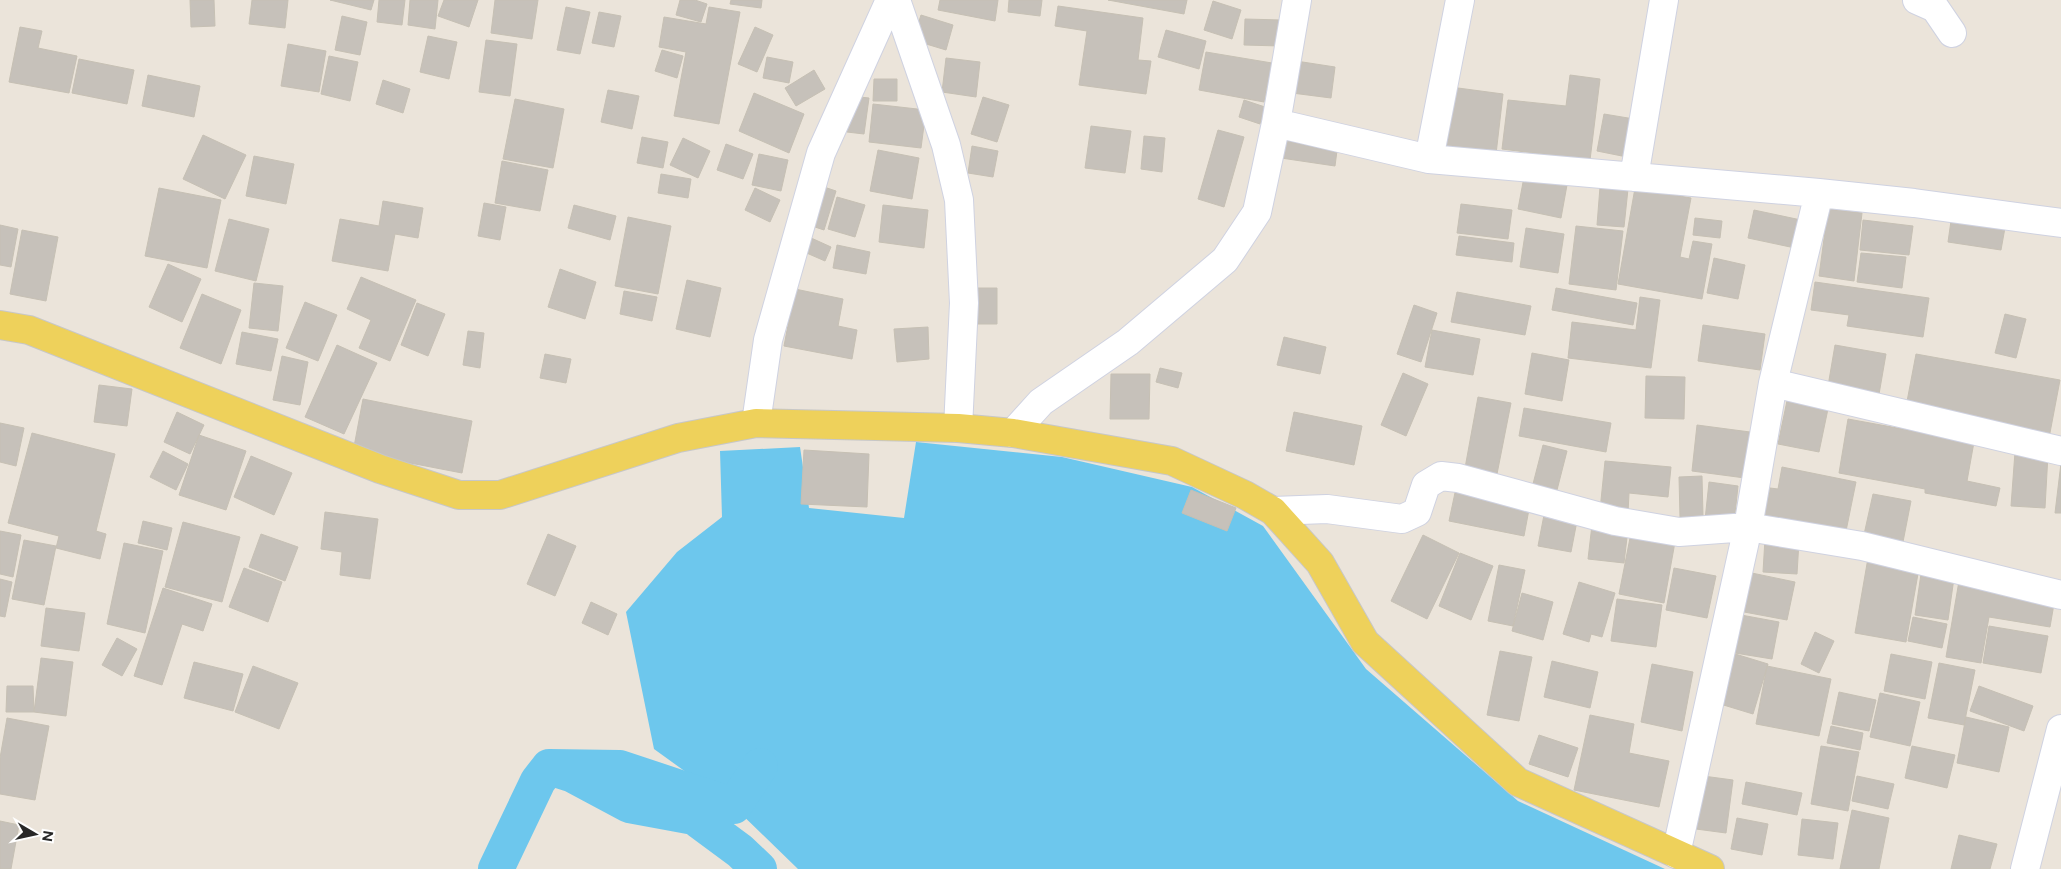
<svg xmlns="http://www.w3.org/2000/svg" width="2061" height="869" font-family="Figtree,sans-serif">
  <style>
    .water { fill: #6dc7ed }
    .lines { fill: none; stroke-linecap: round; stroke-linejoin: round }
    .canal { stroke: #6dc7ed; stroke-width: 36 }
    .building { fill: #c6c1ba; stroke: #c6c0b4 }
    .minor-casing { stroke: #cfd2e1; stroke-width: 30 }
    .major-casing { stroke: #c7c7c7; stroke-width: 30 }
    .minor { stroke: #fff; stroke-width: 28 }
    .major { stroke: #eed15b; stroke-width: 28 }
  </style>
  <rect width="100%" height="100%" fill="#ebe4da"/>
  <!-- water -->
  <path class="water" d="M916,442L1062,457L1192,487L1263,526L1366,669L1518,801L1665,869H798L733,806L654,749L626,612L677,552L722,517L720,451L800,447L809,508L904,518Z"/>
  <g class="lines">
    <!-- canal -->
    <path class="canal" d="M549,767L620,768L734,806L760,766
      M496,869L538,781L549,767L571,774L629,805L694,817L740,851L759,869"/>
  </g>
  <!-- building -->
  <path class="building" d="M190,0H214L215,26L191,27Z
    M252,0H288L285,28L249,24Z
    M330,0H374L371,10Z
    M379,0H405L402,25L377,22Z
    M410,0H438L435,29L408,25Z
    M444,0H478L469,27L438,16Z
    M495,0H538L532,39L491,33Z
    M680,0H695L707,4L701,22L676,15Z
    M731,0H762L761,8L730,4Z
    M940,0H998L995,21L938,10Z
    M1009,0H1042L1040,16L1008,12Z
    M1108,0H1187L1184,14Z
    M1213,1L1241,10L1232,39L1204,30Z
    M1058,6L1143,18L1138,60L1151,61L1146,94L1079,85L1087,31L1055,26Z
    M566,7L590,12L580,54L557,50Z
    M709,7L740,12L719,124L674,116L686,52L659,47L664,17L706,24Z
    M599,12L621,16L614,47L592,43Z
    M921,15L953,25L946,50L913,40Z
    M342,16L367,22L360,55L335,50Z
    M1245,19L1281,20L1280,46L1244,45Z
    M20,27L42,31L38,48L77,56L69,93L9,82Z
    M755,27L773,35L757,72L738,64Z
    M1166,30L1206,41L1199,69L1158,57Z
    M428,36L457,42L449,79L420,72Z
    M486,40L517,44L510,96L479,92Z
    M288,44L326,51L319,92L281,86Z
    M662,50L683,56L677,78L655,71Z
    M1206,52L1272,63L1264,102L1199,90Z
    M329,56L358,62L350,101L321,94Z
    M767,57L793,62L789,83L763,78Z
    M946,58L980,62L976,97L942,92Z
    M79,59L134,70L127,104L72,93Z
    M1296,61L1335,67L1331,98L1292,93Z
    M814,70L825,89L796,106L785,88Z
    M148,75L200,86L194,117L142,106Z
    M1570,75L1600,79L1590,160L1502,149L1508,100L1566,106Z
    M874,79H897V101H873Z
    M383,80L410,89L403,113L376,104Z
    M1443,86L1503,94L1496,154L1436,147Z
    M608,90L639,96L632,129L601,122Z
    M754,93L804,114L789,153L739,131Z
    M851,96L869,98L864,134L847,132Z
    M983,97L1009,105L997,142L971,134Z
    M515,99L564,109L553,168L503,159Z
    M1244,100L1265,107L1260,124L1239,117Z
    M873,104L926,110L921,148L869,142Z
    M1604,114L1634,119L1627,157L1597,151Z
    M1091,126L1131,131L1125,173L1085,168Z
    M1218,130L1244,137L1224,207L1198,199Z
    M203,135L246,155L225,199L183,179Z
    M1144,136L1165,138L1162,172L1141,169Z
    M1284,136L1338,143L1335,166L1281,158Z
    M642,137L668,142L663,168L637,163Z
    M683,138L710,151L698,178L670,165Z
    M726,144L753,154L743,179L717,170Z
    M972,146L998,151L993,177L968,173Z
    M878,150L919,158L912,199L870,191Z
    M759,154L788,160L781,191L752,185Z
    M254,156L294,164L286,204L246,196Z
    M502,161L548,170L540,211L495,203Z
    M661,174L691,179L688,198L658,193Z
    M1524,177L1567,185L1561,218L1518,209Z
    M818,185L836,191L824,230L806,224Z
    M1600,187L1628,189L1624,227L1597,225Z
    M159,188L221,200L207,268L145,256Z
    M755,188L780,200L770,222L745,210Z
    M1635,188L1691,198L1680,257L1689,259L1693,241L1712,244L1702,299L1618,284Z
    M837,197L865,205L855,237L828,229Z
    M383,201L423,208L418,238L395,234L388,271L332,261L340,219L379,226Z
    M484,203L506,207L500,240L478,236Z
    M1461,204L1512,210L1508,239L1457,233Z
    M574,205L616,216L610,240L568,228Z
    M883,205L928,210L924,248L879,242Z
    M1828,209L1862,213L1854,281L1819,276Z
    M1754,210L1801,220L1795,248L1748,238Z
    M1952,214L2006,222L2001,250L1948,242Z
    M628,217L671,226L658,294L615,286Z
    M1695,218L1722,221L1720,238L1693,235Z
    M229,219L269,229L256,281L215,271Z
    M1863,220L1913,226L1909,255L1860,250Z
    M0,225L18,229L11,267L0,265Z
    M1576,226L1623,231L1616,290L1569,284Z
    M1526,228L1564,234L1558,273L1520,267Z
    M22,230L58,237L46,301L10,294Z
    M1459,236L1514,243L1512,262L1456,255Z
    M809,237L831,247L825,261L802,251Z
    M837,245L870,252L866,274L833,268Z
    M1861,253L1906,257L1902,288L1857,282Z
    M1714,258L1745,265L1738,299L1707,293Z
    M168,264L201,279L182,322L149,307Z
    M560,269L596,282L585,319L548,307Z
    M361,277L416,300L390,361L359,348L371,320L347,309Z
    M687,280L721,288L710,337L676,329Z
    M1815,282L1929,298L1923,337L1847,326L1849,315L1811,310Z
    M254,283L283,286L278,331L249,328Z
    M975,288H997V324H975Z
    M1556,288L1637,303L1633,325L1552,310Z
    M795,289L843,299L838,326L857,330L852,359L784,346Z
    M624,291L657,297L652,321L620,314Z
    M1457,292L1531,306L1525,335L1451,322Z
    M202,294L241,310L221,364L180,348Z
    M1640,297L1660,300L1651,368L1568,358L1572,322L1636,330Z
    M305,302L337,315L318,361L286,348Z
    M417,303L445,314L428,356L401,345Z
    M1414,305L1437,313L1421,362L1397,354Z
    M2005,314L2026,319L2016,358L1995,353Z
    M1703,325L1765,334L1760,370L1698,361Z
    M928,327L929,359L897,362L894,329Z
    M1432,330L1480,339L1473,375L1425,367Z
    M468,331L484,333L480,368L463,365Z
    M242,332L278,339L271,371L236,364Z
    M1284,337L1326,347L1320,374L1277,365Z
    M337,345L377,363L344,434L305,417Z
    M1835,345L1886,354L1878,400L1827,392Z
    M1532,353L1569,360L1562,401L1525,394Z
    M545,354L571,359L566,383L540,378Z
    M1916,354L2060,380L2049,438L1905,412Z
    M282,356L308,362L300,405L273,400Z
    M1160,368L1182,373L1178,388L1156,382Z
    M1403,373L1428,384L1406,436L1381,425Z
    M1111,374H1150L1149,419H1110Z
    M1646,376L1685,377L1684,419L1645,418Z
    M99,385L132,389L127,426L94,422Z
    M1788,396L1829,404L1819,452L1778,444Z
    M1478,397L1511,403L1497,474L1465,468Z
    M363,399L472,421L462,473L353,452Z
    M1524,408L1611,423L1606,452L1519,436Z
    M177,412L204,425L190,454L164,442Z
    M1294,412L1362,426L1354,465L1286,451Z
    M1848,419L1974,442L1967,481L2000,488L1996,506L1925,493V489L1839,473Z
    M0,423L24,428L16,466L0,462Z
    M1697,425L1750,432L1745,478L1692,471Z
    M32,433L115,454L96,531L106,534L100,559L56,548L59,536L8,523Z
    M199,435L246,451L226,510L179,495Z
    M1543,445L1567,451L1557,490L1533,484Z
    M804,450L869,454L867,507L801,504Z
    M163,451L188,464L176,490L150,477Z
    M2015,452L2048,454L2045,508L2011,506Z
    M251,456L292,473L274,515L234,497Z
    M1605,461L1671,467L1668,497L1629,493L1628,513L1600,510Z
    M2061,463V513H2055Z
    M1782,467L1856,482L1845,536L1763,521L1770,488L1778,489Z
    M1702,476L1703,516L1680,517L1679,477Z
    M1709,482L1738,486L1734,523L1705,520Z
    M1456,488L1530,504L1524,536L1449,521Z
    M1191,490L1236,508L1227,531L1182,513Z
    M1873,494L1911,501L1902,547L1863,539Z
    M325,512L378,519L370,579L340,575L342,552L321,549Z
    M1544,515L1577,521L1571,552L1538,546Z
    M143,521L172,528L167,550L138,543Z
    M183,522L240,537L222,602L165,587Z
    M1592,525L1628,529L1624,563L1588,559Z
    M0,531L21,535L13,577L0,574Z
    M1631,533L1675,542L1664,603L1619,594Z
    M261,534L298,547L285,581L249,567Z
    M548,534L576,546L555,596L527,584Z
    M1423,535L1459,553L1427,619L1391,601Z
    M1765,539L1799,541L1797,574L1763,572Z
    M24,540L56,546L44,605L12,599Z
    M124,543L163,551L145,633L107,624Z
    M1460,553L1493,566L1471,620L1439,606Z
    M1868,558L1919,568L1906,642L1855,633Z
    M1499,565L1525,570L1513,626L1488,621Z
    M244,568L282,582L268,622L229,607Z
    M1674,568L1716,576L1707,618L1666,610Z
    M1747,572L1795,582L1787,620L1739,611Z
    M1921,574L1954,578L1948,620L1915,615Z
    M0,579L12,582L5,617L0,616Z
    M1959,581L2055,598L2050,627L1989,617L1981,663L1946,657Z
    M1579,582L1615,593L1602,637L1591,634L1589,642L1563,634Z
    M163,588L212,604L203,631L182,624L162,685L134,676Z
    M1522,593L1553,602L1543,640L1512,631Z
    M1617,599L1662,605L1656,647L1611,641Z
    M591,602L617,614L608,635L582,623Z
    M46,608L85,613L79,651L41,646Z
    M1741,615L1779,622L1772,659L1735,653Z
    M1913,617L1947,624L1942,648L1908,641Z
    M1989,626L2048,636L2041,673L1983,663Z
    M1815,632L1834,641L1819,673L1801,664Z
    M117,638L137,649L122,676L102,665Z
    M1500,651L1532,657L1519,721L1487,715Z
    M1732,653L1768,664L1753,714L1717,703Z
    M1891,654L1932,662L1925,699L1884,691Z
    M41,658L73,662L66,716L34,712Z
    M1552,661L1598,672L1590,708L1544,697Z
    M194,662L243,674L233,711L184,698Z
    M1939,663L1975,670L1964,725L1928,718Z
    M1652,664L1693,672L1682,731L1641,722Z
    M253,666L298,683L279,729L235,712Z
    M1767,666L1831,679L1819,736L1756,724Z
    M7,686H33L34,712H6Z
    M1979,686L2033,706L2024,731L1970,711Z
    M1839,692L1876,700L1869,731L1832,724Z
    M1880,693L1920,702L1910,746L1870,737Z
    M1590,715L1634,724L1629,753L1669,761L1659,807L1574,790Z
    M1966,717L2009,727L1999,772L1957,763Z
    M7,718L49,726L35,800L0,794V758Z
    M1831,726L1863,733L1860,750L1827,743Z
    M1539,735L1578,748L1568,777L1529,764Z
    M1821,746L1859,752L1848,811L1811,804Z
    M1912,746L1955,755L1947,788L1905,778Z
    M1703,776L1733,780L1726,833L1696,829Z
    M1857,776L1894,784L1888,809L1852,801Z
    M1746,782L1802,793L1797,815L1742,804Z
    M1852,810L1889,818L1879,869H1840Z
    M1737,818L1768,824L1762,855L1731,849Z
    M1802,819L1838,823L1833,859L1798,855Z
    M0,821L19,825L11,869H0Z
    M1959,835L1997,844L1990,869H1951Z"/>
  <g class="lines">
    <!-- minor casing -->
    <g class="minor-casing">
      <path id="minor" d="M896,0L946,145L959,200L964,303L958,428
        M1917,0L1935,8L1952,33
        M1276,123L1297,0
        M1429,159L1819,193L1914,203L2061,223
        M1634,177L1664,0
        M1773,383L2061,451
        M756,423L768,340L821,153L890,0
        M1013,433L1041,402L1128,342L1225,260L1257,212L1276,123L1429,159L1460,0
        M1273,511L1327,509L1402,519L1417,512L1426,485L1441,476L1458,478L1615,521L1679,532L1748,527L1862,546L2061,595
        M1676,854L1748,527L1773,383L1819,193
        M2025,869L2061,729"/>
    </g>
    <!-- major casing -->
    <g class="major-casing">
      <path id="major" d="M0,325L29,330L380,469L459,495H500L678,438L756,423L958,428L1013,433L1172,461L1245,495L1273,511L1320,563L1365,642L1518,782L1710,869"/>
    </g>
    <!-- minor -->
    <use href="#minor" class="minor"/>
    <!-- major -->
    <use href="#major" class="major"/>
  </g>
  <!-- north arrow -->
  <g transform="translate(35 834) rotate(99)" stroke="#ffffff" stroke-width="4" paint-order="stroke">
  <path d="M0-4L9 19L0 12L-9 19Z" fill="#282828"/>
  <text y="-8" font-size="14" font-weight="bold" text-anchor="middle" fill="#282828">N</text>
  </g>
</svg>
